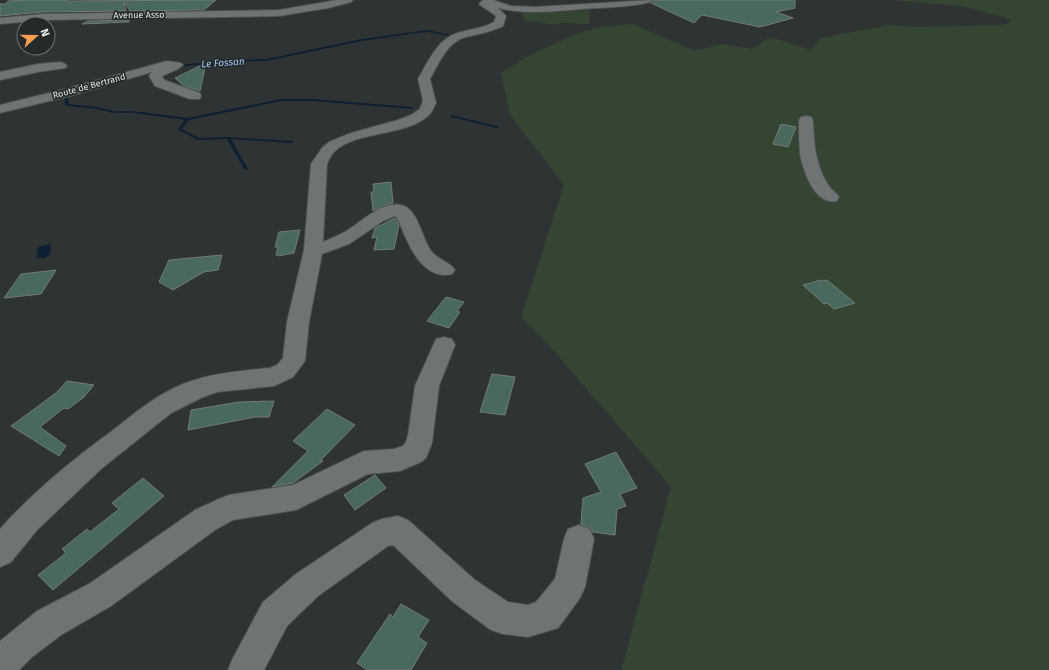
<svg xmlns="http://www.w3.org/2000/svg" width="1049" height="670" font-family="'Fira Sans',sans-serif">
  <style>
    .green { fill: #344531 }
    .water { fill: #0e2033 }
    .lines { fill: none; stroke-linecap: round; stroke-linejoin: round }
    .stream { fill: #0e2033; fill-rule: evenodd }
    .building { fill: #48695c; stroke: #747a77 }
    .minor-casing { stroke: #4c5050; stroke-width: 2 }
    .minor { fill: #6e7474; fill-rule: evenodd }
    .labels { text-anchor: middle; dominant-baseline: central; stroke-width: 3.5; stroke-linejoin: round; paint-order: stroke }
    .far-street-label { font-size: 9px; fill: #e4e8e7; stroke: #242a2a }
    .far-water-label { font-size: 10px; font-style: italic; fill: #a0c7f2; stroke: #242a2a }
  </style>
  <rect width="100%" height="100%" fill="#2e3433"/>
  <!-- green -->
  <path class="green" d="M889,0H1049V670H621L671,487L546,342L521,317L564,185L510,115L501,73L530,55L578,33L602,27L633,24L695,51L721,44L751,49L770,37L810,50L821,38L889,25L917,27L1003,25L1013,20L962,6Z
    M569,9L589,11V24L561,23L555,25L534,21L526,22L522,15L523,12Z"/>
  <!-- water -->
  <path class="water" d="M49,244L51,245L50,254L45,258H36L38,247Z"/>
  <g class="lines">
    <!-- stream -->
    <path class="stream" d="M428,30L450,35L449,36L428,32L418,33L362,41L266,61L233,62L214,65H193L174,68L172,67L193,63H214L233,60L266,59L362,39Z
      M66,95L68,96L69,104L97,107L114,111H134L188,118L281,99H313L412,107L414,108L412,109L313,101H281L189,120L182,129L199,138L228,137L292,141L294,142L292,143L231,139L248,169L246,170L244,169L227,139L198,140L179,130L178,129L185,120L134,113H114L97,109L67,106L65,105L64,96Z
      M451,115L497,126L499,127L497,128L451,117Z"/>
  </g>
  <!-- building -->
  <path class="building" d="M27,0H67L66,1L216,0L204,10L130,11L124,2L126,11L42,12L0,16V4H6L8,1Z
    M653,0H795V8L776,12L793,18L760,27L702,15L694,23L651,3Z
    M129,20V22L82,24L88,21Z
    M206,63L200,91L184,86L175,78Z
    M781,124L796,127L788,147L773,144Z
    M391,182L393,203L386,205L373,211L371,192H374L373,184Z
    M395,218L399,225L394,249L374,250L377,237L372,238L375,228Z
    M300,230L294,253L278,256V255H276L278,247H275L279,232Z
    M222,255L218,270L204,272L173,290L159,282L169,260Z
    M56,270L41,294L4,298L21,274Z
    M821,280L822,281L827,280L855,303L834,309L827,303L824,304L803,285Z
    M446,297L464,302L457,311L460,312L449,328L427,321Z
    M492,374L515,377L505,415L480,412Z
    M67,381L94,385L84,397L68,409L64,408L40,427L66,446L59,456L11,426L56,393Z
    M274,401L269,417H255L188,430L191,410L239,402Z
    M327,409L355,425L321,460L323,461L293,483L272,487L308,451L293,441Z
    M616,452L637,488L620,494L626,506L617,509L615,535L593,532L591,528L581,524L583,498L601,492L585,464Z
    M375,475L386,488L355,510L344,495Z
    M143,478L164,496L53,590L38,575L66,553L62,549L87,529L90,532L119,509L112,503Z
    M401,604L429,620L418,637L427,643L411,670H367L357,663L390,614L393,617Z"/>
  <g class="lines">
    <!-- minor casing -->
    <g class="minor-casing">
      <path id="minor" d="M337,0H353L351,2L328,8L279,16L42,20L0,24V18L42,14L279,10Z
        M483,0H493L511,6L535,7L652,0L650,2C628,8 605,7 582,9C554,11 527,15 498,8L506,16L503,26C491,32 479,34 466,37C447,42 439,63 430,79L436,103C434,107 432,111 430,114C407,137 358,130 335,151C331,155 329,159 327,164L323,242C331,238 340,235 348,230C363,220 392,193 410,210C420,220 423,240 431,251C438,260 450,262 455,270L452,274C429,280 414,257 406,238C402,231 400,221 395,216L383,221L349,244L322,254L309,322L305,361L293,377L274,386L217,392L201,398L171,413L101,469L37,530L11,562L0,567V529C33,492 72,460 112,431C135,413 156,395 183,384C211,373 240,371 270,368L277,365L283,358L287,322L304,250L311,164L322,148L329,142L351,133L398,120L411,115L420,109L423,100L418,79C427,64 437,40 455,34C468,29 482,29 494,22L496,16L479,4Z
        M167,61L181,63L183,65L178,69L162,76L164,80L200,93L201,96L200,99H190L155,86L149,76L152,72L70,96L0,113V105L61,90Z
        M61,62L65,64L67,66L65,68L38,72L0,80V72L38,64Z
        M806,116L811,117L813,120C814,143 815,163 827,183C830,189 836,192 839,197L837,201C815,206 803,171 800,154C799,143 799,131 799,120L801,117Z
        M444,337L452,339L455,345L439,386L432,443L426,458L421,462L400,471L368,474L296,510L233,520L215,530L111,606L61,635L32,657L19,670H0V641L37,611L89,584L195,510L219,499L229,495L293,485L364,451L394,449L403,446L406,442L408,435L415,386L436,339Z
        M398,516L408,520L475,580L508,602L528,605L536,602L555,579L564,539L568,529L579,525L590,529L594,539L585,587L580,598L558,628L528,637L503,634L491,630L453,602L393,545L388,546L318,596L287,626L264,670H228L233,658L263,602L296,574L372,523L382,519Z"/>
    </g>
    <!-- minor -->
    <use href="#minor" class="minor"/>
  </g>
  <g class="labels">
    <!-- far-street labels -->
    <g class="far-street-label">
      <text transform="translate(139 15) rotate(-1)">Avenue Asso</text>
      <text transform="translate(89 86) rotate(-15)">Route de Bertrand</text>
    </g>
    <!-- far-water labels -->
    <g class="far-water-label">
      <text transform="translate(223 63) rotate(-4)">Le Fossan</text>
    </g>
  </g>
  <!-- north arrow -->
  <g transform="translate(36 36) rotate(69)"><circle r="19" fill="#242a2a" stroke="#717676"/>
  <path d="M0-3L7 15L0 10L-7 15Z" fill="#fb9e50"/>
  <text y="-6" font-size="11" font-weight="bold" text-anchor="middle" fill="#e4e8e7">N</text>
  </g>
</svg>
